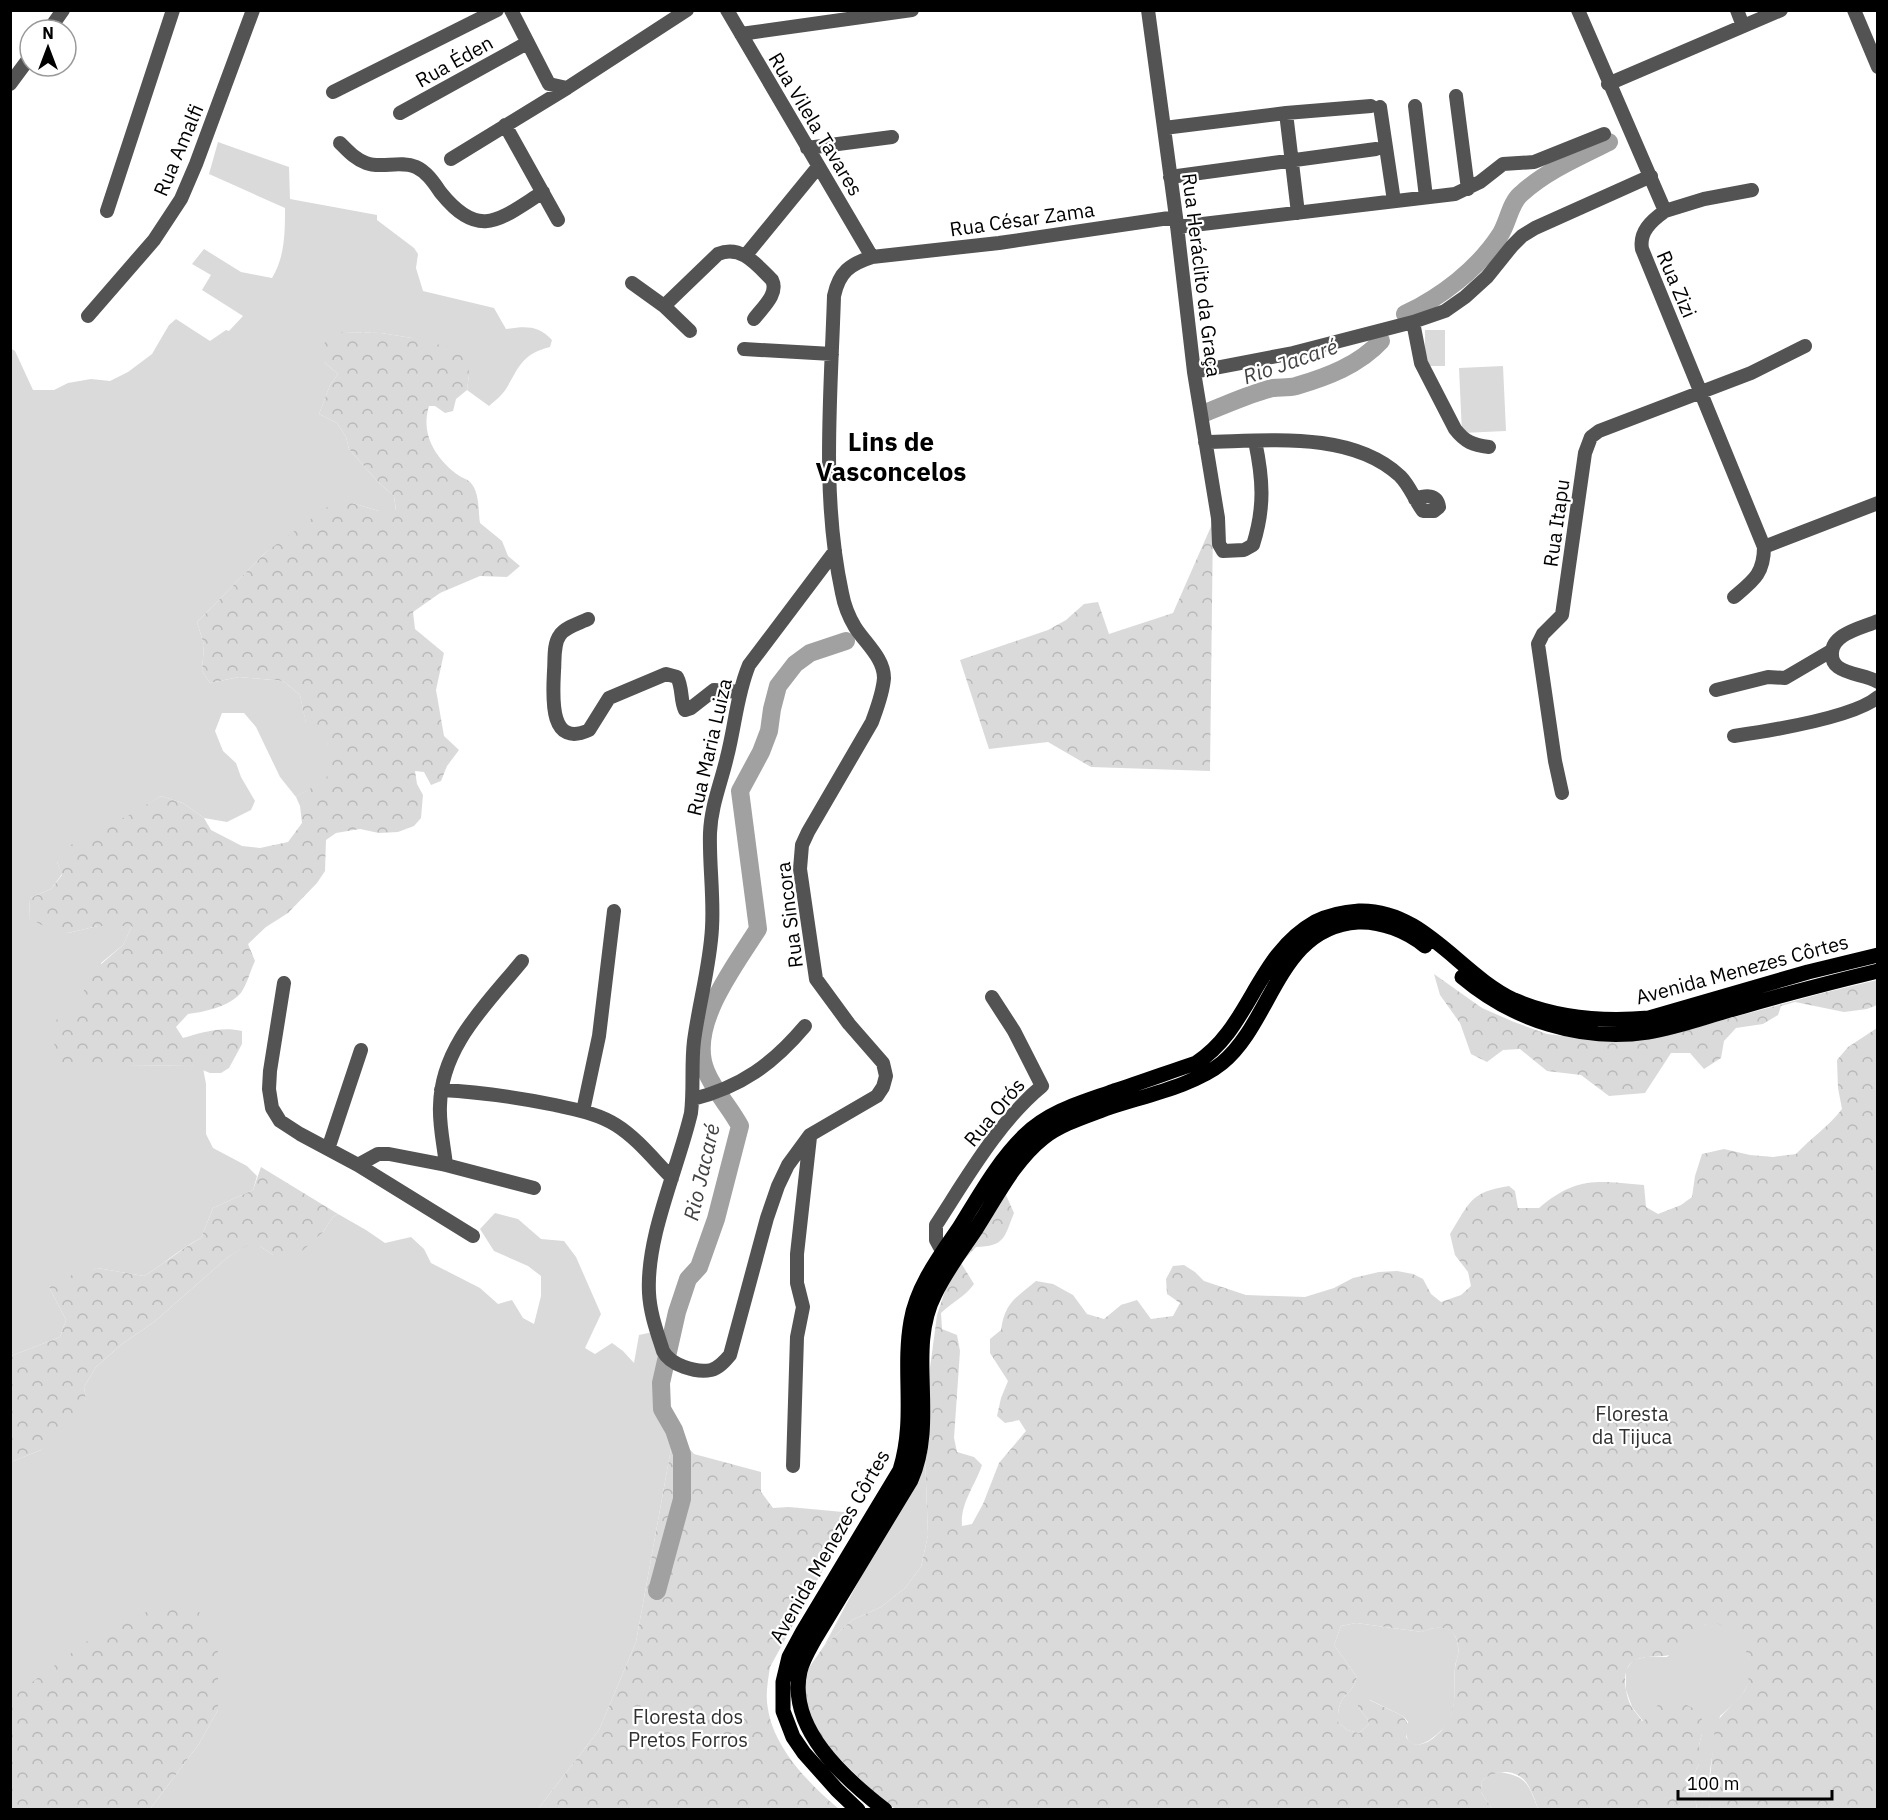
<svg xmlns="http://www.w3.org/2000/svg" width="1888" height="1820" font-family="'IBM Plex Sans',sans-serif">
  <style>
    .green { fill: #dadada }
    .forest { fill: url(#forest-crowns); fill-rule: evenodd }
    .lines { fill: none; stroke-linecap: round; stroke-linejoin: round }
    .river { stroke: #a1a1a1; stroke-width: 18 }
    .minor { stroke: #535353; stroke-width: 14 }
    .major { stroke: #000; stroke-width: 15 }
    .labels { text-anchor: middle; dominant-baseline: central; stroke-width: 4.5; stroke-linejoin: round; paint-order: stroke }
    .street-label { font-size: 20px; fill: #000; stroke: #fff }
    .park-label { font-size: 20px; fill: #313131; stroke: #fff }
    .water-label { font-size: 21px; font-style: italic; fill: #424242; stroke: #fff }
    .district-label { font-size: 26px; font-weight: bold; fill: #000; stroke: #fff }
  </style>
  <defs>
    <pattern id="forest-crowns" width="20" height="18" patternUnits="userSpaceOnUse" patternTransform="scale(1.5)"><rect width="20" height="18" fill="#dadada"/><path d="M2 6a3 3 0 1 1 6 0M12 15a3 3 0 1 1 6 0" fill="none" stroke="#b9b9b9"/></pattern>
  </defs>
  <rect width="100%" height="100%" fill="#fff"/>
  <!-- green -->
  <path class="green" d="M218,142L289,167L290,199L377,215V220L414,248L418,254L416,268L423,291L494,308L506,329C525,326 539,325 552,340L550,347C522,354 519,367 506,389C502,395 495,401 489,406L467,390L469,375L412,338L381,333L343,332L324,362L338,374L330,385L319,414L337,423L346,437L349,449L378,482L394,496L396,511H379L352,503L266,552L197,622L204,645L202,671L210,683L239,677L283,681L300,695L306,723L326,740L332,761L326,780L296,797L280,777L256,727L244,713H222L215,731L223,751L236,763L241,777L255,801L251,810L227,822L204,818L183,803L161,796L57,862L62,874L51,889L30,898L29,918L68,933L98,926H132L123,945L101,963L109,1066L191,1065L203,1068L206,1084V1134L213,1148L247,1166L257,1176L253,1190L213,1208L201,1238C181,1248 164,1264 144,1276L97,1268L49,1287L66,1320L60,1337L11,1356L10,348L15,351L33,390H54L68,383L91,379L110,381L128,372L152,354L169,325L176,319L210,341L226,330L229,331L243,316L202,290L211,275L192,264L204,249L241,272L272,278C285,257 285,232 285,208L209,174Z
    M1425,330H1445V366H1425Z
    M1503,366L1506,431L1462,433L1459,368Z
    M495,1213L518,1219L541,1239L564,1241L576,1257L601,1314L585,1348L595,1354L612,1343L623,1351L634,1363L639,1335L653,1332L669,1371L660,1408L674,1432L636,1642L599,1730L538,1809H150L199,1744L218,1710L15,1696L11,1698V1462L41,1450L86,1399L84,1387L96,1367L122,1344L154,1322L228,1257L245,1246H260L273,1255L323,1232L333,1217L338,1214L366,1230L385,1243L411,1237L424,1249L431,1263L480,1288L498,1304L512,1300L523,1318L534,1324L541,1296V1276L528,1266L494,1251L480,1229Z
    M925,1457L928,1535L921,1567L905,1588L881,1607L852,1620L824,1646Z
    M1356,1623L1422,1632C1443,1622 1460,1628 1458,1654C1458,1658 1455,1663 1455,1667C1453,1686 1458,1704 1448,1722C1443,1731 1417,1755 1408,1740C1405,1735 1407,1727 1408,1722L1403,1716L1370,1700L1358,1708L1367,1718L1369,1724L1359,1733L1347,1730L1338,1722C1337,1691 1352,1698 1357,1677L1334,1645L1341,1626Z
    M1706,1624C1711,1624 1717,1623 1721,1624C1744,1633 1758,1666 1746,1688C1741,1699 1729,1708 1720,1716C1715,1745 1705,1780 1710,1809H1697L1693,1785L1694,1774L1699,1764V1745L1702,1734L1658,1705L1651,1717L1643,1721L1632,1707L1626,1690V1670L1633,1660L1646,1657H1667Z
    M1500,1772C1527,1776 1529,1785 1538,1809H1492L1481,1792L1482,1781L1490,1774Z"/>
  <!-- forest -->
  <path class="forest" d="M343,332L381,333L412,338L452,348L468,360L469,375L467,390L456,399L453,411L445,413L435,406H429C420,434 436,459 458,475C462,478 467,479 470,482C480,492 478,511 480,523L502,541L508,556L520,566L507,577L480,576L440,593L413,612L415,629L444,653L436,690L444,736L459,750L447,766L441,781L431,785L424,772L415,771L417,784L423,795L421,818L414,826L398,832L379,833L360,829L336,833L326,840L325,871L317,883L288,913L266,927L248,944L255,961C250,971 246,989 238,996C226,1007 204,1012 188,1014L176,1027L183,1038C203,1032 222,1026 242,1031V1044L229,1068L221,1073H210L191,1065L62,1067L51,1035L58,1016L84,1002V979L123,945L132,926H98L68,933L49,929L29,918L30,898L51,889L62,875L57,862L61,850L129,815L161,796L183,803L204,818L211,830L242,846L260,848L288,842L302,823L300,806L296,797L326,779L331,761L326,741L306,724L300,695L283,681L239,677L210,683L202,671L204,645L197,622L266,552L330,505L352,503L379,511L396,510L394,496L378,482L349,449L346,437L337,423L319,414L330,385L338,374L324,362L320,347L330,338Z
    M1213,522L1210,771L1091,767L1048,742L989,749L960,660L1048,630L1066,620L1084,604L1098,602L1109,634L1173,613Z
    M1434,974L1482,1008L1514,1022L1547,1034L1589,1039L1664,1036L1827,992L1877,980V1005L1867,1009L1844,1012L1795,1002L1781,1006L1778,1015L1763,1024L1736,1028L1724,1041L1721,1058L1704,1069L1690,1053H1671L1645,1093L1609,1096L1581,1075L1547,1071L1520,1049L1503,1050L1487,1062L1471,1054L1460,1023L1440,995Z
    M1877,1028V1809H1710L1708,1800L1715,1725C1723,1711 1737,1703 1745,1690C1748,1685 1749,1677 1749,1672C1752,1649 1737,1636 1719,1624H1706C1697,1633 1687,1648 1676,1653C1663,1659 1649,1654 1635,1660C1620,1667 1625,1694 1631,1706C1634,1711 1639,1716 1642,1721C1655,1715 1651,1711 1659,1704C1671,1695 1689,1706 1700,1712L1703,1724L1702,1734L1699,1745V1764L1694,1774L1693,1785L1697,1809H1538C1535,1801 1532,1790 1526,1782C1514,1768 1494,1770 1482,1781L1481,1792L1492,1809H896L882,1801L831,1750L813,1729L803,1694L806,1672L824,1646L852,1620L881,1607L905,1588L921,1567L928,1535L925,1457L928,1383L937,1315L948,1282L1006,1195L1014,1213C1004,1238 1005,1246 976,1247L961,1263L974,1284C965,1297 952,1302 941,1313L942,1329L957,1335L960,1351L954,1438L957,1452L974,1457L982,1465C975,1486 960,1503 962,1526L972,1524L983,1504L999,1463L1026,1431L1019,1420L1005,1423L997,1416L1001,1398L1008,1381L990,1353V1339L1001,1330C1005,1302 1016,1298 1036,1281L1053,1284L1073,1295L1087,1314L1104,1319L1121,1305L1137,1300L1151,1319L1173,1316L1180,1303L1167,1294L1166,1279L1173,1266L1184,1265L1195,1272L1204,1281L1246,1295L1305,1297L1334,1288L1353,1278L1379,1272L1397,1271L1413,1274L1423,1279L1431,1294L1441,1302L1461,1295L1471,1286L1468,1272L1455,1255L1450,1234C1470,1202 1470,1192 1509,1186L1515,1191L1518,1208H1539C1577,1176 1597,1181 1644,1185L1646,1207L1658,1214L1681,1205L1692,1197L1695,1176L1702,1154L1724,1149L1750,1155L1773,1157L1796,1154C1811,1138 1829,1126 1842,1109L1838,1088L1837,1060L1848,1047ZM1356,1623L1422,1632C1443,1622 1461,1629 1458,1655C1457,1660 1455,1664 1455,1669C1453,1693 1459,1710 1441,1731C1435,1737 1430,1742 1422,1744C1414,1746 1410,1743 1406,1737L1409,1726L1403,1716L1363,1697L1358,1699V1708L1367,1718L1369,1724L1359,1733L1347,1730L1338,1722C1337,1691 1352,1698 1357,1677L1334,1645L1341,1626Z
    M261,1167L338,1214L333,1217L323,1232L302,1251L290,1256L273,1255L260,1246H246L228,1257L154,1322L122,1344L96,1367L84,1387L86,1399L81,1417L66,1432L41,1450L11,1462V1356L60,1337L66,1320L49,1287L72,1275L97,1268L144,1276C164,1264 181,1249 201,1238L213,1208L253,1190Z
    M674,1432L694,1454L761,1472V1492L773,1508L789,1507L854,1513L770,1667C768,1681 765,1695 768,1709C774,1748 809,1784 839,1809H538L599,1730L636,1642Z
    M169,1601L201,1613L218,1652V1710L199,1744L150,1809H11V1698L90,1639Z"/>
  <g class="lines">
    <!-- river -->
    <path class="river" d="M1405,314C1441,297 1478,269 1500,235C1508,223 1510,203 1521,194C1546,171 1579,157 1609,142
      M1207,412C1228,404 1251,393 1273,388C1280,387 1288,388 1296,386C1327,377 1359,365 1381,341
      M657,1591L682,1499V1454L674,1430L662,1409L661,1383L677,1312L688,1279L699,1267L716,1219L740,1126C730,1107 714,1091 706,1071C687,1026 735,966 758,929L740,791L761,752L769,731L772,709L778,686L795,664L810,653L846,641"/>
    <!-- minor -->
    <path class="minor" d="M511,10L549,84L567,88
      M727,10L872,257
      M1148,10L1176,217L1194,372L1218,518L1219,544L1223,551L1244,550L1253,545C1265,507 1263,479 1255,441
      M1578,10L1665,211C1651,221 1639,232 1642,249L1764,547C1764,574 1753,581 1734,597
      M1737,10L1743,26
      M1854,10L1878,67
      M49,30L63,10
      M741,34L912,10
      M10,84L30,57
      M1608,84L1781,10
      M333,92L497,10
      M1456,96L1468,189
      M1415,106L1426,197
      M1380,107L1394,201
      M400,113L527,43
      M1286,113L1298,213
      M505,125L558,220
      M1164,128L1286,113L1371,106
      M340,143C348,151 355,159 366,163C381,169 400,160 416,167C427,172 434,183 441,193C480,241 500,219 543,192
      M807,148L892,137
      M451,159L567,88L687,10
      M1170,177L1376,149
      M107,211L173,10
      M1665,211L1704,199L1752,190
      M1177,227L1455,194L1480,182L1503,164L1534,162L1604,134
      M746,255L818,167
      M632,283L664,306L690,331
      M664,306L718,254C741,244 757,265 772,280C779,294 762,308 754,319
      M88,316L154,240L181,199L196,164L253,10
      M1413,322L1421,363L1455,429C1465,442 1473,445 1489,447
      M744,349L832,354
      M1194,372L1293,353L1413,322L1445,311L1465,297L1487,277L1512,246L1522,236L1535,228L1651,176
      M1205,442C1266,441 1351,430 1400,476C1410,486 1414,499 1423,511H1434L1439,507C1437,494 1426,495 1415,499
      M1764,547L1878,503
      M835,551L749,665C737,694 735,726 727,757C721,783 711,806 710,833C709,864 714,896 712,928C710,966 699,1003 694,1041C691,1065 694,1089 691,1113C678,1169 646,1236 649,1293C650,1313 657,1332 663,1351C670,1365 696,1373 711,1370C719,1368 725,1361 730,1355L767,1218L778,1186L788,1165L810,1135L877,1096L883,1087L886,1076L883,1063L849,1024L816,979L800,869L802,845L808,832L872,722C877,708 883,693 884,678C884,658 865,643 855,627C849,617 844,604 842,593C821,496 831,394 834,296C839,272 850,264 872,257L999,243L1176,217
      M588,619C580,623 565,627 560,635C553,644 555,660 554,671C553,694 548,749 589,730L609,698L666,674L677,677C683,688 680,700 685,710L691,708L714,690L740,692
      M1878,621C1862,628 1830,634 1832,655C1832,659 1834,664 1838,667C1849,675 1866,675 1878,682
      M1716,690L1768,677L1785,678L1831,651
      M1734,736C1768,731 1853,718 1878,697
      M1562,793L1555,761L1538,644L1543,634L1562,615L1585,453L1591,437L1599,431L1751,373L1805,346
      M284,983L270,1071L269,1089L272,1108L280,1121L300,1134L358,1165L378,1154H389L446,1165L534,1188
      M441,1090C480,1092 516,1097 555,1105C576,1110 597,1113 616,1125C637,1138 655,1161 672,1178
      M693,1099C741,1087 773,1064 805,1026
      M583,1111L599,1036L614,911
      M328,1149L361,1050
      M358,1165L473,1236
      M446,1165C444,1146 439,1125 440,1106C441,1046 487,1004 522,961
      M943,1253L936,1240V1225C966,1179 999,1121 1042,1086L1014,1031L992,997
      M793,1466L797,1337L803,1307L797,1283V1254L810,1137"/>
    <!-- major -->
    <path class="major" d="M1462,977C1513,1020 1581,1042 1648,1032C1679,1027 1710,1015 1741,1007C1786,994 1832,982 1878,971
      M858,1810L837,1790L804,1753L793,1737L783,1711V1682L789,1657L803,1631L900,1470C916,1419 902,1371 911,1321C917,1286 940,1256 959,1228C979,1196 998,1161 1025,1135C1049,1111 1083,1102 1114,1091C1142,1082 1169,1072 1196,1063C1250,1029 1256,955 1315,922C1329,915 1344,912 1359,911C1424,909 1460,975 1514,1000C1556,1018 1604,1022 1649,1018L1808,972L1878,955
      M885,1810C844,1778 787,1728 800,1671C803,1659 810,1648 816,1637L911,1480C938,1419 906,1350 935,1294C946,1271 962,1250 976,1229C996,1198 1014,1161 1043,1138C1061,1124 1084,1117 1105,1109C1139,1097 1194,1086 1222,1063C1273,1021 1278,927 1358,922C1381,921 1407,931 1425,946"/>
  </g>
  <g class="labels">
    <!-- street labels -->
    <g class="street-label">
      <text transform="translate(454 61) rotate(-29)">Rua Éden</text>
      <text transform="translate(816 124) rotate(59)">Rua Vilela Tavares</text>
      <text transform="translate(178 150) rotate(-67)">Rua Amalfi</text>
      <text transform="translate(1022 219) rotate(-8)">Rua César Zama</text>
      <text transform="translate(1202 275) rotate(83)">Rua Heráclito da Graça</text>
      <text transform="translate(1677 284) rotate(67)">Rua Zizi</text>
      <text transform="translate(1556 523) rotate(-82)">Rua Itapu</text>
      <text transform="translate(709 747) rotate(-77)">Rua Maria Luiza</text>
      <text transform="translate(789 915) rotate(-97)">Rua Sincora</text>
      <text transform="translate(1742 969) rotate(-15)">Avenida Menezes Côrtes</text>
      <text transform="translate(994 1112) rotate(-50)">Rua Orós</text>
      <text transform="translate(829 1546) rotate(-60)">Avenida Menezes Côrtes</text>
    </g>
    <!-- park labels -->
    <g class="park-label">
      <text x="1632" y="1413">Floresta<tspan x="1632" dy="23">da Tijuca</tspan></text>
      <text x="688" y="1716">Floresta dos<tspan x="688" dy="23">Pretos Forros</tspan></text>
    </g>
    <!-- water labels -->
    <g class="water-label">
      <text transform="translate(1290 361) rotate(-19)">Rio Jacaré</text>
      <text transform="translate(701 1172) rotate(-77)">Rio Jacaré</text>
    </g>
    <!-- district labels -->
    <g class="district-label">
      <text x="891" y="441">Lins de<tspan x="891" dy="30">Vasconcelos</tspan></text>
    </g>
  </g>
  <!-- border -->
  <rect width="1888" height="1820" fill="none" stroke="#000000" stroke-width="24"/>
  <!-- north arrow -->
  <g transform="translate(48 48)"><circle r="28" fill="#ffffff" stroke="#999999" stroke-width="1.5"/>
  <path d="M0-4.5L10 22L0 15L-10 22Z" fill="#000000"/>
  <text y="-9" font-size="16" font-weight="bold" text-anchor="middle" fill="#000000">N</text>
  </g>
  <!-- scale -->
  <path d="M1678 1790v9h154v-9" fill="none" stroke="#000000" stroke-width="3"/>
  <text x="1687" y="1790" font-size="18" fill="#000000" stroke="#ffffff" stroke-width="4.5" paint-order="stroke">100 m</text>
</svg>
